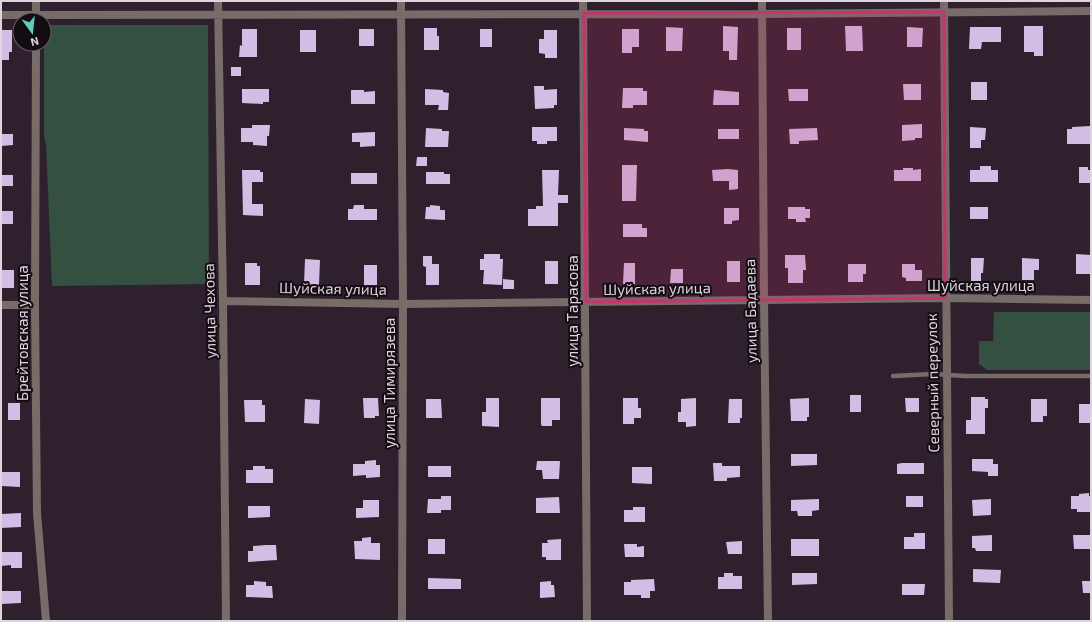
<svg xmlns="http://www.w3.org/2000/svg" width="1092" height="622" font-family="'Exo 2',sans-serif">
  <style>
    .green { fill: #335040 }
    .building { fill: #d2bee5 }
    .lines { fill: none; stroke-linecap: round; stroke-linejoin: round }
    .lane { stroke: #776c68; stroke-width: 4.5 }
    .street { stroke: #776c68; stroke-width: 8 }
    .marked { fill: #c6346f; fill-opacity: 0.2; stroke: #c6346f; stroke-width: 3; stroke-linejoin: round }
    .labels { text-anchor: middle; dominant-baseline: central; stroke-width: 4; stroke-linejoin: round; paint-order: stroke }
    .street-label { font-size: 15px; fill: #dfd5de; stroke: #130c12 }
  </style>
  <rect width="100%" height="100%" fill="#2f202e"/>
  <!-- green -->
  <path class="green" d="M44,25H208L209,284L52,286L46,144L44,136Z
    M994,312H1091V370H987L979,364V341H993Z"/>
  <!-- building -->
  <path class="building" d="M723,26L738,27L737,60H729V51H723Z
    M845,26H862L863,51H846Z
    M1024,26H1043V56H1034V52H1024Z
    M666,27L683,28L682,51H666Z
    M907,27L923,28L922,47H907Z
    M970,27H1001V42H982L981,49H969Z
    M424,28H437V36H439V50H424Z
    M787,28H801V50H787Z
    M242,29H257V57H239L240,45L242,46Z
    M359,29H374V46H359Z
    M480,29H492V47H480Z
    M622,29H639V47H632V53H622Z
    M1,30H12V52H9V60H1Z
    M300,30H316V52H300Z
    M544,30H557V58H545V54L539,53V39H544Z
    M231,67H241V76H231Z
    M971,82H987V100H971Z
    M903,84H921V100H904Z
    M534,86H544V90L557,89V105H554V108L535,109Z
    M623,88H643V91H647V105H633V108H622Z
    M242,89H269V102H263V104L242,103Z
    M425,89L443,90V92L449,93L448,110H438L439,105H425Z
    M788,89H808V101H789Z
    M351,90H364V92L375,91V104H351Z
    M714,90L739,92V105H713Z
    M922,124V138H915V140L902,141V125Z
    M252,125H270L269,136H267V146L253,145V142H241V128H252Z
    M1091,126V144H1067V129H1072V127Z
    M532,127H557V141H547V144H537V141H532Z
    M970,127L986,128L985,140H981V148H970Z
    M426,128L442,129V131H449L448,147H425Z
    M624,128L644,129V131H648V142L624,140Z
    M817,128L818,140L799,141V144H790L789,129Z
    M718,129H739V139H718Z
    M375,132V146L360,147V142H352V133Z
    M1,134H13V145L1,146Z
    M417,157H427V166H416Z
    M622,165H637L636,201H622Z
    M980,166H991V170H998V182H970V170H980Z
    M1079,167H1088V170H1091V183H1079Z
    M903,168H913V170L921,169V181H894V170H903Z
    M728,169L738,170V189L729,190V181H713L712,170Z
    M242,170H260V172H263V182H252V204H263V216L243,215Z
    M542,170H559L558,195H568V203H558V226H528V209H536V206H543Z
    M426,172H444V174H450V184H426Z
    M351,173H377V184H351Z
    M1,175H13V186H1Z
    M354,205H364V209H377V220H348V209H353Z
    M430,205L440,206V210H445V220L425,219L426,207H430Z
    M788,207H805V209H810V218H805L806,222H796V219H788Z
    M970,207H988V219H970Z
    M724,208H739V220L732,221V224H724Z
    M1,211H13V224H1Z
    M623,224H642V228H647V237H623Z
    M484,254H500V259H503L502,285L483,284L484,270H480V259H484Z
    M1076,254L1091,255V274H1076Z
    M785,255H805L806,270H803V283H788V268H785Z
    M423,256H432V264H439V285H426V267L423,266Z
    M971,258H984L983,273H981V281H971Z
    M1022,258L1039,259V270H1034V280H1022Z
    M305,259L320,260L319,285L304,284Z
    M545,261H558V284H545Z
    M727,261H740V282H727Z
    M245,263H257V266H260V285H245Z
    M624,263H635V284H623Z
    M848,264H866V274H863V282H848Z
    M902,264H915V270H922V281H906V278L902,277Z
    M364,265H377V285H364Z
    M671,269H683V283H670Z
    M1,270H14V288H1Z
    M503,279L514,280V289H503Z
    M850,395H861V412H850Z
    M971,397H985V399H988V408H985V434H966V420H971Z
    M363,398H378L379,416H375V418H364Z
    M486,398H499V427L482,426V412H486Z
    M541,398H560V420H552V426H542L541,424Z
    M623,398H638V408H641V418H634V424H623Z
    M696,398V426L686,427V422H678V412H681V399Z
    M809,398V417H807V421H791L790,399Z
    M905,398H919V412H906Z
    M305,399L320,400L319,424L304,423Z
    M426,399H441L442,418H426Z
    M729,399H742V418H740V423H728Z
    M1031,399H1047V416H1043V422H1031Z
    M244,400H262V405H265V422H245Z
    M8,403H20V420H8Z
    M1079,404H1091V423H1079Z
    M791,454H817V465L791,466Z
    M972,459H993V464H998V476H988V472L972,471Z
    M376,460V465H380V477L366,478V475L353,476V464H365V461Z
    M537,461H560L559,479H543L542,470H536Z
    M713,463H722V466H740V477L727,478V481H714Z
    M902,463H924V474H897V464Z
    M253,466H265V469H273V483H246V470H253Z
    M428,466H451V477H428Z
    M632,467H652V484L632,483Z
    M1,472H20V487L1,486Z
    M1089,493V496H1091L1090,512H1077V509H1071V496H1079V494Z
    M441,496H451V510H441V513H427L428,499H441Z
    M906,496H923V507H906Z
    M559,497L560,513H536V498Z
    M819,499V510L812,511V516H798L797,511H791V500Z
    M991,499V515L973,516L972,500Z
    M363,500H379V517L356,518V508H363Z
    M248,506H270V517L248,518Z
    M633,507H645V522H624V510H633Z
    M21,513V527L1,528V514Z
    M914,533H925V549H904V537H914Z
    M992,535V551H976L975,548H972V536Z
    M1073,535H1091V549H1074Z
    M371,537V543H380V560L355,559L354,541H362V538Z
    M428,539H445V554H428Z
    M561,539V560H546V557H542V543H548L547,540Z
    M791,539H819V556H791Z
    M742,541V554H728L726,542Z
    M624,544H637V547L644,546V557H625Z
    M266,545H276L277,560L248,562V551H253V546Z
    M1,552H22V568H11V565L1,566Z
    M973,569L1001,570L1000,583L973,582Z
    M724,573H733V576H742V589H718V577H724Z
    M792,573H817V584L792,585Z
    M428,578L461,579V589H428Z
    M654,579L655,591H650V598H641V595H624V582H631V580Z
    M254,581L266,582V586H272L273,598L246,597V585H254Z
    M551,581V585H554L555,597L540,598V582Z
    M1082,581H1091V593H1083Z
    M902,584H925L924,595H902Z
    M1,591H21V603L1,604Z"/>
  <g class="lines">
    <!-- lane -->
    <path class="lane" d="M893,376L933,374L965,376H1091"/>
    <!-- street -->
    <path class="street" d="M218,1L223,301L226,621
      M401,1L403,304L402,621
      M583,1L587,621
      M762,1L764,300L768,621
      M944,1L949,621
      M1,15L762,14L1091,11
      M36,20V1
      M36,44L35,305L37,513L46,621
      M223,301L403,304L945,298L1091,300
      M1,305H35"/>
  </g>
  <!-- marked area -->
  <path class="marked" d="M944,12L945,298L586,302L584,13Z"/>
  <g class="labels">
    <!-- street labels -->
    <g class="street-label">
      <text x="981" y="285">Шуйская улица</text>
      <text transform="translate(333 288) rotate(1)">Шуйская улица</text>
      <text transform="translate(657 288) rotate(-1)">Шуйская улица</text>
      <text transform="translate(209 311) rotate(-91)">улица Чехова</text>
      <text transform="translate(572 311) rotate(-90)">улица Тарасова</text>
      <text transform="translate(750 311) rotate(-91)">улица Бадаева</text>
      <text transform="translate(22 333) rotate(-90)">Брейтовская улица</text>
      <text transform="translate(389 383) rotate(-90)">улица Тимирязева</text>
      <text transform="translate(932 383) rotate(-91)">Северный переулок</text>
    </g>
  </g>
  <!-- border -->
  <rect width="1092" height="622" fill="none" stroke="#dfd5de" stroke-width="4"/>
  <!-- north arrow -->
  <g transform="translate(32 32) rotate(165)"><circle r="19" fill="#130c12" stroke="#655c64"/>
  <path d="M0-3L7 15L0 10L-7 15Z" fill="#5dceb9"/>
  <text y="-6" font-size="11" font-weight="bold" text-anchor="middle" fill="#dfd5de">N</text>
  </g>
</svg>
